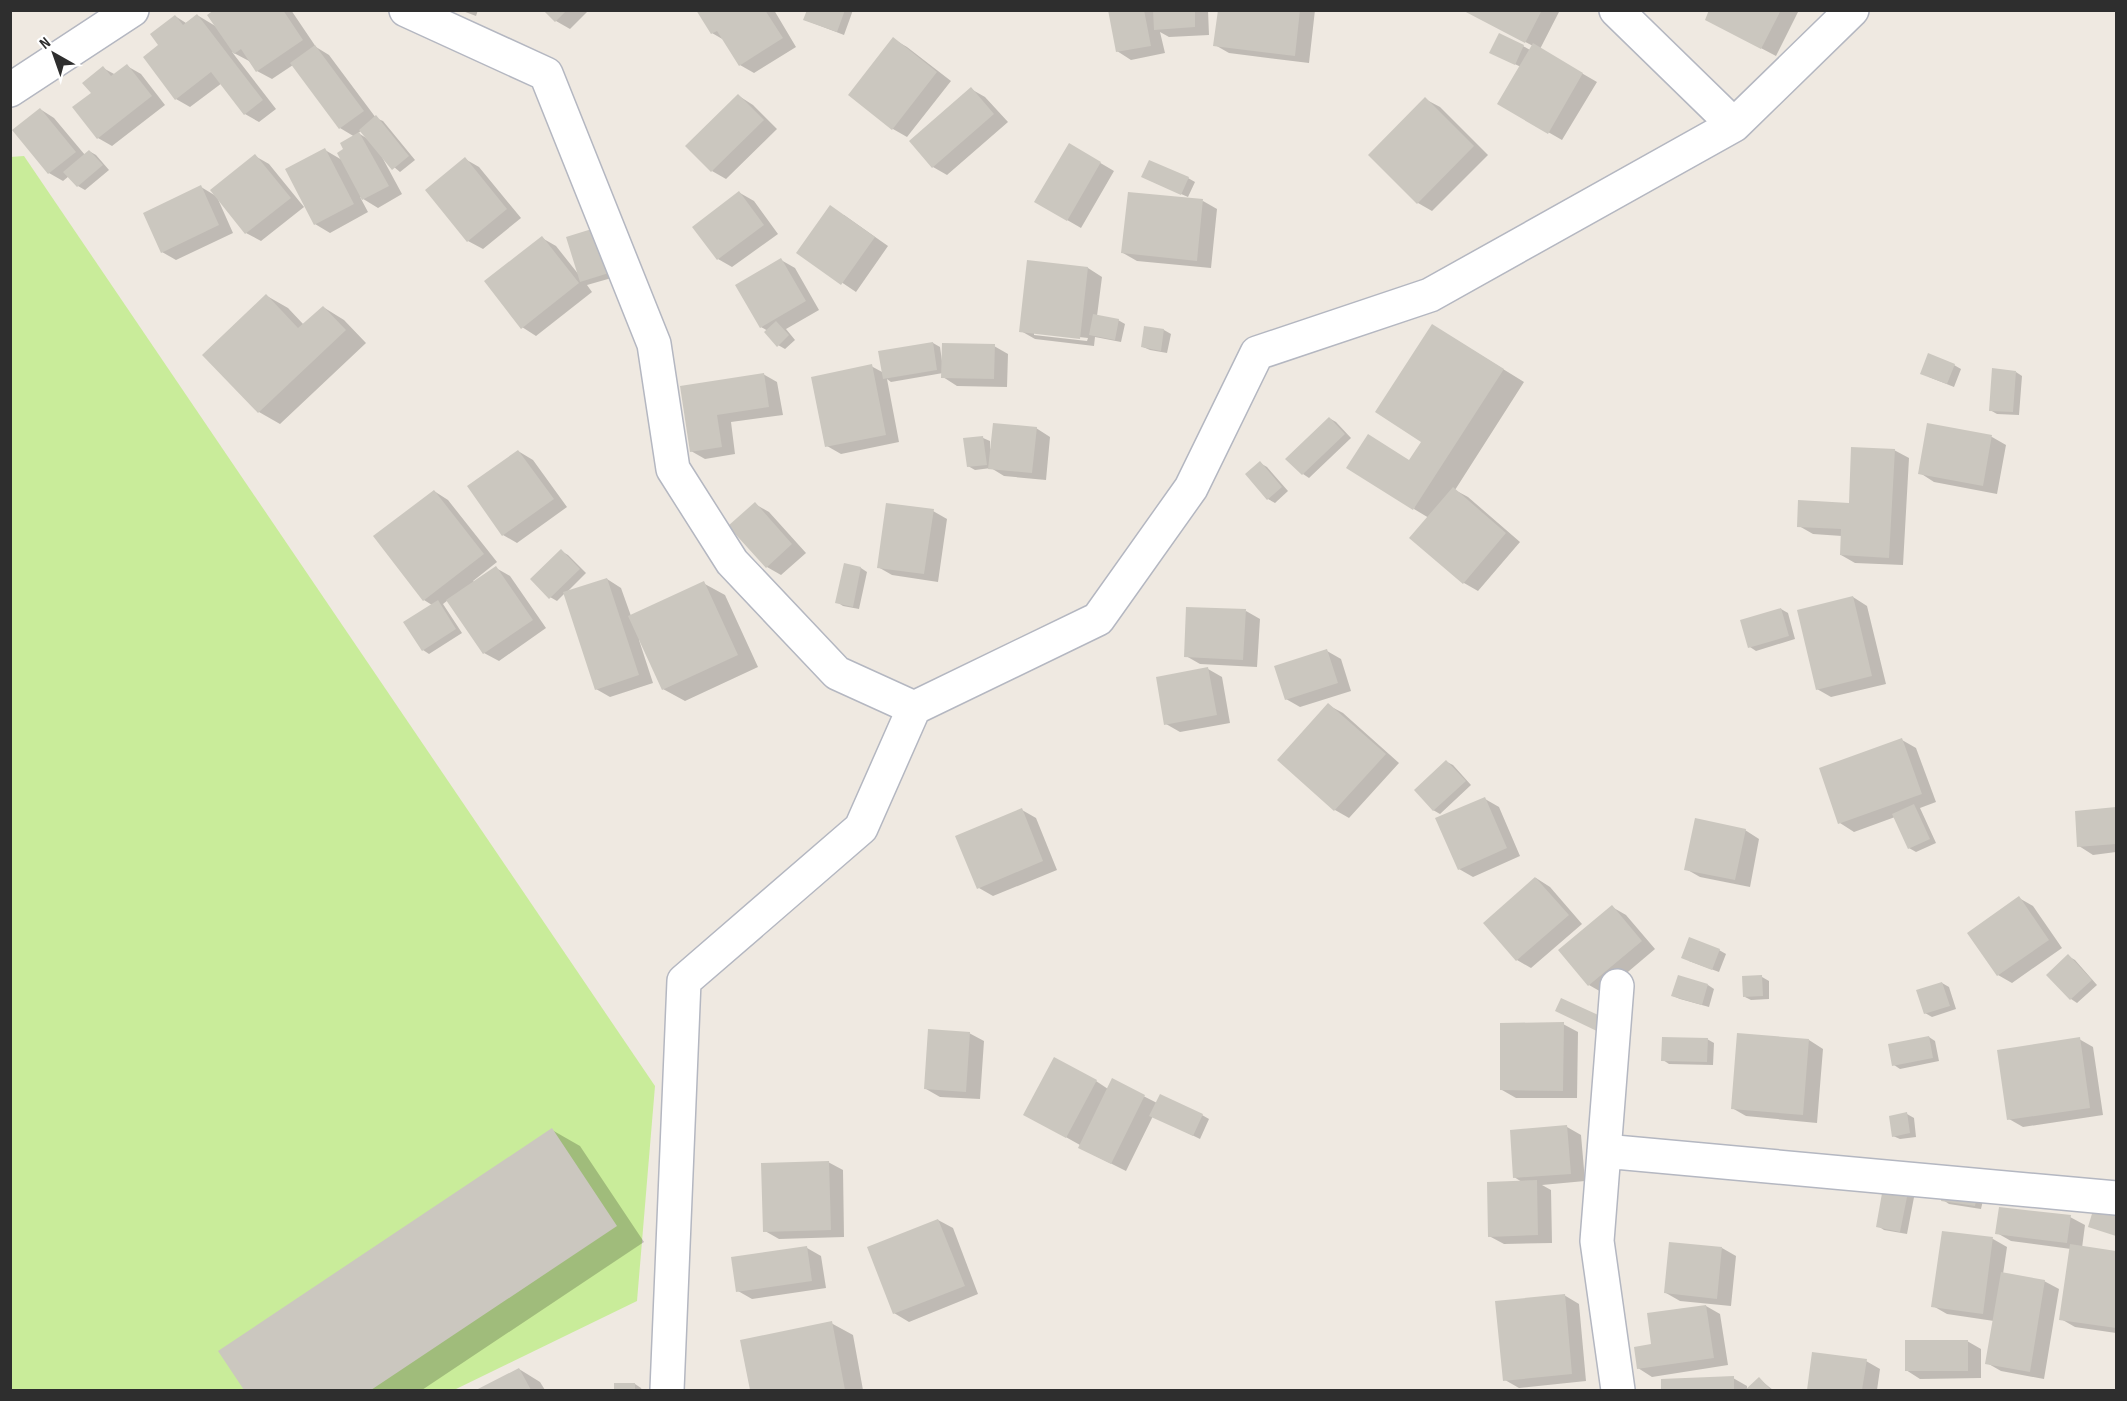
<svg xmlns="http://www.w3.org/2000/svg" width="2127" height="1401" font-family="'Sofia Sans Condensed',sans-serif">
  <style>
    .pitch { fill: #c9ec9a }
    .shadow { fill: #0003; fill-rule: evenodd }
    .building { fill: #cbc7bf }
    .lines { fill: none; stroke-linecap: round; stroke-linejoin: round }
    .minor-casing { stroke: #b4b7c1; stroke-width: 36 }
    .minor { stroke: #fff; stroke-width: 33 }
  </style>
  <rect width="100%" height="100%" fill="#efe9e1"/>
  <!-- pitch -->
  <path class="pitch" d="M24,156L655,1086L637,1301L454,1390H11L10,157Z"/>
  <!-- shadow -->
  <path class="shadow" d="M215,10H291L316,47L329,55L376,118L383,121L415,160L400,172L382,157L402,194L378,208L360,197L368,212L330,233L315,224L287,170L325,150L342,160L345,150L355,137L340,128L293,65L272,79L257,71L249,61L232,52L276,109L259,122L245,114L222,83L190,107L176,99L160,45L175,16L186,23L197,15L217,27ZM361,131L368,139L358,133Z
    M460,10H478L476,16Z
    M546,10H589L570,29L556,21Z
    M698,10H774L796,47L754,73L740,65L724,40L712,33Z
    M809,10H853L844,35L805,20Z
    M1109,10H1208L1209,35L1169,37L1160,32L1165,53L1131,60L1117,51Z
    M1219,10H1315L1309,63L1229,53L1215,45Z
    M1465,10H1560L1540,49L1597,82L1562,140L1499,104L1521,67L1498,56L1523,46L1530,50L1533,46Z
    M1711,10H1799L1776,56L1721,27Z
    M893,39L907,47L951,81L907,137L893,129L850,95Z
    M127,66L141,74L165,105L112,146L98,138L74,107L93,93L103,68L116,75Z
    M971,89L985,97L1008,122L947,175L933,167L911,141Z
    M739,96L753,105L777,129L726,179L712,171Z
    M1425,99L1440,107L1488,155L1432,211L1418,203Z
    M40,109L54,118L85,155L89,151L96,155L109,170L85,190L78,186L69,176L63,181L49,173Z
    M1070,145L1114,171L1081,228L1036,202Z
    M255,156L269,164L304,207L261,241L246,233L217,197L233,233L176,260L162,252L201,187L216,196Z
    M465,159L479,167L521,218L483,249L468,241L427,190Z
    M1188,178L1195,182L1188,197L1149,180Z
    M740,193L754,201L778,234L732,267L718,259Z
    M1203,201L1217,209L1211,268L1137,261L1123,253Z
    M844,215L888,246L856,292L798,253Z
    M542,238L556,246L579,275L568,238L615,277L587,285L592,292L536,336L522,327Z
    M781,260L795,268L819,310L786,329L795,340L785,349L778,345L768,331L761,327Z
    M1029,262L1088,268L1102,277L1097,316L1118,320L1125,324L1121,342L1095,337L1094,346L1035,339L1021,331ZM1034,332L1088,338L1087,341L1034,335Z
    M267,296L288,308L304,325L323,307L344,320L366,343L280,424L259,412Z
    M1146,328L1164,330L1171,334L1167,353L1150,350L1143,347Z
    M1453,338L1524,382L1455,490L1468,497L1520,542L1478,591L1464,583L1429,518L1414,509L1424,441Z
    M933,343L940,347L942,361L994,346L1008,354L1007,387L957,386L943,377V373L891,382L887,379L899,442L841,454L827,446L871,366L884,373Z
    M1954,365L1961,369L1954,387L1929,377Z
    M2016,372L2022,376L2019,415L1997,414L1990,410Z
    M763,374L777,382L783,415L731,422L735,454L705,459L691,451L681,387Z
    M1329,418L1336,422L1351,438L1309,478L1303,474Z
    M1928,425L1992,437L2006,445L1997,494L1934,482L1920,473Z
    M1036,428L1050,437L1046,480L1004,476L991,468L975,470L968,466L983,438L990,441V449Z
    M1894,450L1909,458L1903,565L1855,563L1841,555L1842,536L1813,534L1799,526L1850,504Z
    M518,451L533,460L567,507L517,543L503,535Z
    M1260,463L1267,467L1288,491L1275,503L1268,499Z
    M434,491L448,500L497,562L473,581L475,583L496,568L510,576L546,628L499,661L484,653L448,600L443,604L462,633L429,654L423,650L432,605L424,600Z
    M755,504L769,512L806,553L781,575L767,567Z
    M933,511L947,519L938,582L892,575L878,567Z
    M561,551L568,555L586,573L566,593L607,579L621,588L631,616L703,583L725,595L758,667L685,701L663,689L641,640H639L653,683L610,697L596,689L565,593L557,601L550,597Z
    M845,565L861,568L867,572L859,609L843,606L837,602Z
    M1853,597L1867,606L1886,684L1831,697L1817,689Z
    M1781,609L1788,613L1795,639L1756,651L1750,647Z
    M1246,611L1260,619L1257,667L1200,664L1186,656Z
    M1327,651L1341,659L1351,691L1300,707L1286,699Z
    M1208,669L1222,677L1230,723L1180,732L1166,724Z
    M1328,705L1343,713L1399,763L1349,818L1335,810L1280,760Z
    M1902,740L1916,748L1936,802L1920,808L1936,843L1916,852L1909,848L1895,817L1854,832L1840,823L1821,769Z
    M1447,762L1453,765L1471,785L1440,814L1433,810Z
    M1485,799L1499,807L1520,856L1473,877L1459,869Z
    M2116,808V852L2093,855L2079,846L2076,812Z
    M1022,810L1036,818L1057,870L993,896L979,888Z
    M1745,830L1759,839L1750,887L1700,877L1686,869Z
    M1536,878L1550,887L1582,924L1531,968L1517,960L1485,923Z
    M2019,898L2033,906L2062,948L2012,983L1998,975Z
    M1612,907L1626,915L1655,949L1603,993L1589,985Z
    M1719,950L1726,954L1719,972L1689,961Z
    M2068,956L2075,960L2097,985L2077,1003L2071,999Z
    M1762,977L1769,981V999L1751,1000L1745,997Z
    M1942,983L1949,987L1956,1009L1932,1017L1925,1013Z
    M1708,985L1714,989L1709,1007L1680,999L1673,996Z
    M1563,1024L1578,1032L1577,1098H1516L1502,1090Z
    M969,1033L984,1041L980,1099L940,1097L926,1089Z
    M1929,1037L1935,1041L1939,1061L1900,1069L1894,1065Z
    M1707,1039L1714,1043L1713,1065L1669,1064L1663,1060Z
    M2079,1039L2093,1047L2103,1115L2023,1127L2009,1119Z
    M1809,1040L1823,1049L1817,1123L1746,1116L1732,1108Z
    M1112,1080L1157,1103L1202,1115L1209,1119L1200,1139L1153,1116L1126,1171L1094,1155L1080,1145L1039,1122L1096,1081L1108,1089Z
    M1907,1114L1914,1118L1916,1137L1900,1139L1893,1136Z
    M1567,1127L1581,1135L1585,1181L1542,1185L1551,1190L1552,1243L1504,1244L1489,1236L1522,1182L1514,1177Z
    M552,1130L580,1146L644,1242L422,1390H246L220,1352Z
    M828,1162L843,1170L844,1237L779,1239L765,1231Z
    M1886,1184L1915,1192L1907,1234L1884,1230L1878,1226Z
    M1984,1196L1981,1209L1949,1204L1943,1200Z
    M2070,1217L2085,1225L2082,1248L2116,1253V1333L2075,1327L2061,1319L2071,1249L2011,1241L1997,1233Z
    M938,1220L953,1228L978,1294L909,1322L894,1313Z
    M1943,1233L1993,1239L2007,1247L2003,1274L2044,1281L2059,1289L2044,1379L2001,1371L1987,1363L1994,1321L1947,1314L1933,1306Z
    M807,1248L821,1256L826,1288L752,1299L738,1291Z
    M1722,1248L1736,1256L1731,1306L1680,1301L1666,1293Z
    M1564,1295L1579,1304L1586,1381L1519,1388L1505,1380Z
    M1706,1306L1720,1314L1728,1365L1652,1377L1638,1368L1653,1346Z
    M831,1323L853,1335L863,1390H752L742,1341Z
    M1967,1341L1981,1349V1378L1920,1379L1906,1370Z
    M1813,1354L1866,1361L1880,1369L1877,1390H1808Z
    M519,1369L540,1382L545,1390H479Z
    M1733,1378L1747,1386V1390L1759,1379L1773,1390H1663L1662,1380Z
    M615,1384H635L641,1388L642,1390H615Z"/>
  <!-- building -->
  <path class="building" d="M214,10H283L303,40L256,72L241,49L234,54L207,15Z
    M543,10H567L555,22Z
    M696,10H765L783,38L739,66L717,31L711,34Z
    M807,10H845L837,32L803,20Z
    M1108,10H1144L1151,46L1116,52Z
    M1153,10H1195V27L1154,30Z
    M1218,10H1300L1295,56L1213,46Z
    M1462,10H1542L1525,43Z
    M1709,10H1781L1761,49L1705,20Z
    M197,14L263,100L244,115L211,72L175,100L143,57L158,45L150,34L175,15L183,25Z
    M1499,33L1524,45L1515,65L1489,53Z
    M893,37L937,72L892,130L848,95Z
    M1533,43L1583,73L1548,134L1497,104Z
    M315,45L364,111L339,129L290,63Z
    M127,64L152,96L97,139L72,107L91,93L82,83L103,66L111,76Z
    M971,87L994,114L932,168L909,141Z
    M738,94L764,120L711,172L685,146Z
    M1425,97L1474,146L1417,204L1368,155Z
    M40,108L76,152L48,174L12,130Z
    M376,115L409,156L392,170L359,130Z
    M359,132L389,186L362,200L337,153L343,149L340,143Z
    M1069,143L1101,162L1067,221L1034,202Z
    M325,148L354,204L314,225L285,169Z
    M89,150L103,165L77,187L63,172Z
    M255,154L291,198L245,234L210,190Z
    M465,157L507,209L467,242L425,190Z
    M1149,160L1189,177L1181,195L1141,177Z
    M201,185L219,225L161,253L143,213Z
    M739,191L764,225L717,260L692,227Z
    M1128,192L1203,199L1197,261L1121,253Z
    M830,205L875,237L841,285L796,253Z
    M595,228L609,273L580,282L566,237Z
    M542,236L579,283L521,329L484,281Z
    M781,258L806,301L760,328L735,285Z
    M1027,260L1088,267L1080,339L1019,332Z
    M266,294L298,328L323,306L346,330L258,413L202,355Z
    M1093,314L1119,319L1115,340L1089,335Z
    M776,321L789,335L777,347L764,332Z
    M1432,324L1504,369L1413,510L1346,468L1368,434L1409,460L1421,442L1375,412Z
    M1144,326L1164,329L1161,351L1141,347Z
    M933,342L937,370L883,379L878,351Z
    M942,343L995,344L994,379L941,378Z
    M1928,353L1955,364L1947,384L1920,374Z
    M872,364L886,435L825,447L811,377Z
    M1992,368L2016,371L2013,412L1989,411Z
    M764,373L769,407L717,415L722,447L690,452L680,386Z
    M1329,417L1345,434L1302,475L1285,459Z
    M993,423L1037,427L1032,473L988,469Z
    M1927,423L1992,435L1983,486L1918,474Z
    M983,436L987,465L967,467L963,438Z
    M1851,447L1895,449L1889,558L1840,555L1841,529L1797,527L1798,500L1849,503Z
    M518,450L554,499L502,536L467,486Z
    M1260,461L1282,487L1267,500L1245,474Z
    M1453,487L1506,533L1463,584L1409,538Z
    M434,490L484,554L423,601L373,536Z
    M755,502L792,544L766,568L728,526Z
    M886,503L934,509L924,574L877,568Z
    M561,549L580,569L549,599L530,579Z
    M844,563L861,567L853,607L835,603Z
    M496,566L533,620L483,654L446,600Z
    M607,578L639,675L595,690L563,592Z
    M704,581L738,655L662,690L628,616Z
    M1853,596L1872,676L1816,690L1797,610Z
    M438,600L456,629L422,651L403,622Z
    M1186,607L1246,609L1243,660L1184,657Z
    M1781,608L1789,636L1748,648L1740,620Z
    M1327,649L1338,683L1285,700L1274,666Z
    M1208,667L1217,715L1164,725L1156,677Z
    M1328,703L1386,754L1334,811L1277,760Z
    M1902,738L1922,794L1838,824L1819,768Z
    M1446,760L1466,781L1433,811L1414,790Z
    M1485,797L1507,848L1458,870L1435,818Z
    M1914,804L1930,839L1908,849L1892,814Z
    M2116,807V844L2077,847L2075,811Z
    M1022,808L1043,861L977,889L955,836Z
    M1695,818L1746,829L1735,880L1684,870Z
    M1535,877L1569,915L1516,961L1483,923Z
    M2019,896L2049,940L1997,976L1967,933Z
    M1612,905L1642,941L1588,986L1558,950Z
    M1689,937L1720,949L1712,970L1681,958Z
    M2068,954L2092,980L2070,1000L2046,975Z
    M1678,975L1708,984L1702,1005L1671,996Z
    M1762,975L1763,996L1743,997L1742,976Z
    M1942,982L1950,1006L1924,1014L1916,990Z
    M1561,998L1607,1019L1601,1033L1555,1011Z
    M1564,1022L1563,1091L1500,1090V1023Z
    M928,1029L970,1032L966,1092L924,1089Z
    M1737,1033L1809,1039L1803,1115L1731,1109Z
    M1929,1036L1933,1058L1892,1066L1888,1044Z
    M1662,1037L1708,1038L1707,1062L1661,1061Z
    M2080,1037L2090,1108L2007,1120L1997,1050Z
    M1054,1057L1097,1080L1066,1138L1023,1115Z
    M1112,1078L1145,1095L1111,1164L1078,1148Z
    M1160,1094L1203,1114L1193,1136L1149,1116Z
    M1907,1112L1910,1133L1892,1137L1889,1116Z
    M1567,1125L1571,1174L1513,1178L1510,1130Z
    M552,1128L617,1226L371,1390H244L218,1351Z
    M829,1161L831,1230L763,1232L761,1163Z
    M1537,1180L1538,1235L1488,1237L1487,1182Z
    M1884,1182L1909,1187L1900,1232L1876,1227Z
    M1944,1185L1978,1191L1975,1206L1941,1201Z
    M1999,1207L2071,1215L2067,1243L1995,1234Z
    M2094,1207L2116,1214V1236L2088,1227Z
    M938,1219L965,1286L893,1314L867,1247Z
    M1942,1231L1993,1237L1983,1314L1931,1307Z
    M1669,1242L1722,1247L1717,1299L1664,1293Z
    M2070,1244L2116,1251V1328L2059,1320Z
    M807,1246L812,1281L736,1292L731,1257Z
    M2001,1272L2045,1280L2030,1372L1985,1364Z
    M1565,1294L1572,1374L1503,1381L1495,1301Z
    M1706,1305L1714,1358L1637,1369L1634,1347L1651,1344L1647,1313Z
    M832,1321L845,1390H750L740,1340Z
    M1905,1340H1968V1371H1905Z
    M1812,1352L1867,1359L1862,1390H1807Z
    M519,1368L531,1390H476Z
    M1734,1376V1390H1661V1379Z
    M1759,1377L1771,1390H1745Z
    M614,1383H635V1390H614Z"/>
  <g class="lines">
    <!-- minor casing -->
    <g class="minor-casing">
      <path id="minor" d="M406,10L546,74L654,344L673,469L732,562L837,673L914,708L1098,619L1191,488L1257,353L1430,295L1734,125L1852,10
        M1616,10L1734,125
        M10,90L132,10
        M1617,986L1597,1241L1618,1390
        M1604,1151L2116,1198
        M667,1390L684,981L861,828L914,708"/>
    </g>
    <!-- minor -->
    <use href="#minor" class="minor"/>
  </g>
  <!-- border -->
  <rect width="2127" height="1401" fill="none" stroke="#2e2e2e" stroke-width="24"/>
  <!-- north arrow -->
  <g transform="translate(54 54) rotate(320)" stroke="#ffffff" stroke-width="4.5" paint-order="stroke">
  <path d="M0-4.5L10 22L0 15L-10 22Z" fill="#2e2e2e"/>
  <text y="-9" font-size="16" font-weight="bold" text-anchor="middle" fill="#2e2e2e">N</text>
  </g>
</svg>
